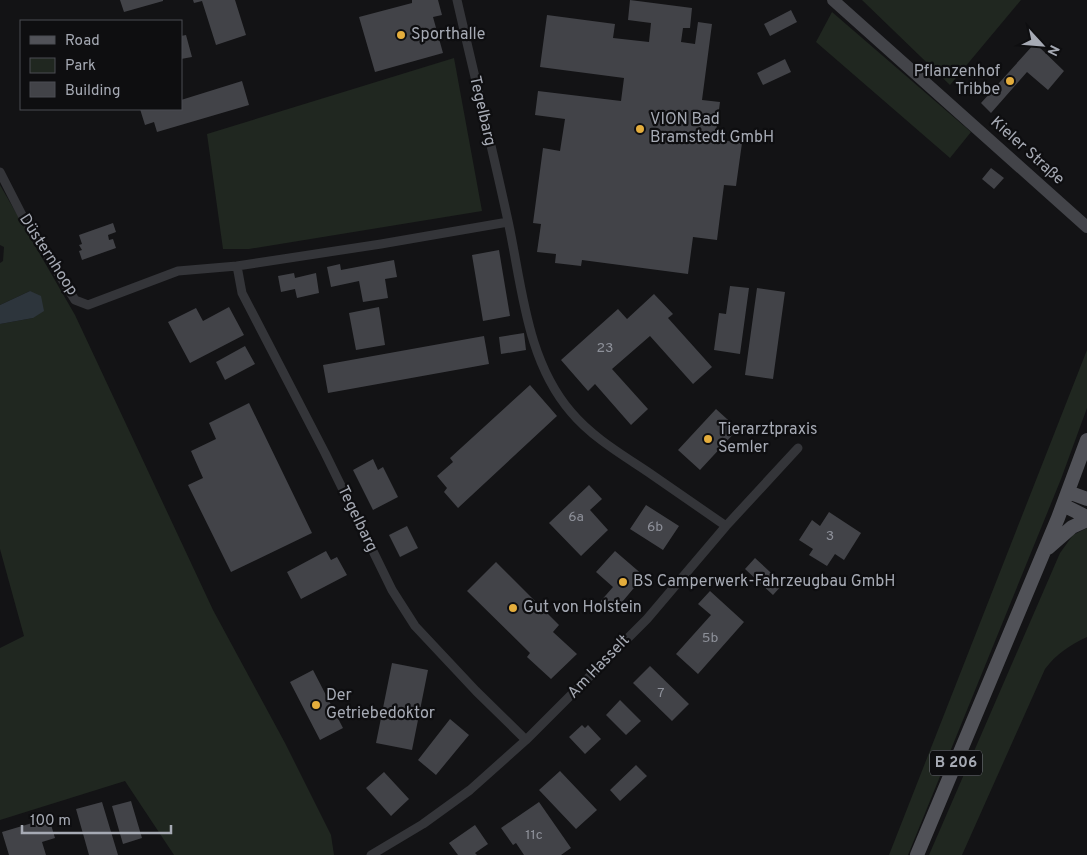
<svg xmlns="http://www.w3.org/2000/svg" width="1087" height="855" font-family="Overpass,sans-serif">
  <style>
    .green { fill: #202720 }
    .water { fill: #2d353c }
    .building { fill: #424348 }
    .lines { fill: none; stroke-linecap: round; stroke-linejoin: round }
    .street { stroke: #343539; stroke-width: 9 }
    .secondary { stroke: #434449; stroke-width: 12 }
    .primary { stroke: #515258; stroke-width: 14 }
    .poi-dot { fill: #e4ad3c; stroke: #0e0e10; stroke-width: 2 }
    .labels { text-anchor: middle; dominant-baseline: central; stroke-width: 4.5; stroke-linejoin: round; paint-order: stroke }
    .number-label { font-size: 14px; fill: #8d9099 }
    .shield { fill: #0e0e10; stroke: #787b83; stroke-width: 1 }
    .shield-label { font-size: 15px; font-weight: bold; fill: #a6aab4 }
    .poi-label { font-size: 16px; fill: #a6aab4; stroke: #0e0e10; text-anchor: start }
    .street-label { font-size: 16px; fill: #a6aab4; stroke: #0e0e10 }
  </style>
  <rect width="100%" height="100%" fill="#131315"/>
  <!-- green -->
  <path class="green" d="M862,0H1021L950,85Z
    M832,12L971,132L950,158L816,42Z
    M454,58L482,211L249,249H223L207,134Z
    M0,185L75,315L213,610L285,743L331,835L334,855H174L125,781L0,820V648L24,636L0,549V324L33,318L30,291L0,305V263L3,261L4,247L0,245Z
    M1087,350V408L1061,479L908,855H889Z
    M1087,528V637C1070,645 1056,654 1045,669L962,855H929L1060,553L1073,535Z"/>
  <!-- water -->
  <path class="water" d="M30,291L41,296L44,311L33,318L0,324V305Z"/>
  <!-- building -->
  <path class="building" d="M120,0H163V1L124,12Z
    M193,0H235L246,35L216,45L202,1L194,3Z
    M412,0H438L442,15L433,17L443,53L375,72L359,17L412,3Z
    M630,0L692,8L690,28H683L681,42L695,44L698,22L712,24L702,100L720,102L715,139L742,143L736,186L724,185L717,240L693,237L688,274L582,260L581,266L555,263L556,254L537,252L541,224L533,223L543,148L560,151L565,119L535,115L538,91L621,101L624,78L540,67L547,15L615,24L613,38L649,42L651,23L628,20Z
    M791,10L797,22L770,36L764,24Z
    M186,35L192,57L181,59V36Z
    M1035,43L1064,71L1048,90L1027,72L991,113L981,103Z
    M785,59L791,72L763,85L757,73Z
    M242,81L249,105L157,132L154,122L145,125L140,109H181V100Z
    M991,168L1004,178L994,189L982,179Z
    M113,223L116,232L108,235L109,240L113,239L116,248L82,260L79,251L82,250L79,245L82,244L79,235Z
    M499,250L510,316L483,321L472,255Z
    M394,260L397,277L385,279L388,298L363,302L359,281L331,287L327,267L340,264L341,270Z
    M294,273L295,278L316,273L319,293L297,298L295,289L281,292L278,276Z
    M730,286L749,288L740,354L714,350L719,313L726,314Z
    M757,288L785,292L773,379L745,375Z
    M654,294L673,314L668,318L712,367L693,384L650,336L612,369L648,409L631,425L595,384L588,391L561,360L618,309L627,319Z
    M229,307L244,335L190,363L168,322L196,308L203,321Z
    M379,307L385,345L356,350L349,313Z
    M524,333L526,350L501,354L499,337Z
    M484,336L489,364L328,393L323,365Z
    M245,346L255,364L225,380L216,362Z
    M530,385L557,416L458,508L444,492L447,488L437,476L453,462L450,458Z
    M249,403L312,533L231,572L188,485L203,478L191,451L216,439L209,423Z
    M716,409L738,429L700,470L678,450Z
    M373,459L378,470L383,467L398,497L373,510L353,470Z
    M589,485L602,499L590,510L608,530L581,556L549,523Z
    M646,505L679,526L663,550L630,529Z
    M829,512L861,533L844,560L835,554L827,566L809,555L813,549L799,540L812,520L820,526Z
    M407,526L418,548L400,557L389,535Z
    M326,551L331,560L337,557L347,575L301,599L287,572Z
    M615,551L644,576L612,614L599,603L613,587L596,572Z
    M755,558L783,584L773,595L745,569Z
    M496,562L559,625L553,632L577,654L551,679L527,657L530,653L467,591Z
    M710,591L744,622L698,674L676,654L711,615L698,604Z
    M392,663L428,670L412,750L376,743Z
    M650,666L689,704L672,721L633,683Z
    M313,670L343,728L320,740L290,682Z
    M620,700L641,721L626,735L606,715Z
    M450,719L469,735L436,775L418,760Z
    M582,725L585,728L588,725L601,739L585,754L569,737Z
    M636,765L647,776L620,801L610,790Z
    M560,771L597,810L576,829L539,790Z
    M384,772L409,799L391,816L366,788Z
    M131,801L142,838L123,844L112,806Z
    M102,802L118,855H89L76,809Z
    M539,802L571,848L561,855H524L516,843L513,845L501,828Z
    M49,818L55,838L42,842L46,855H9L2,832Z
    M475,825L488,844L475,853L477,855H458L449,843Z"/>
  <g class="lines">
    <!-- street -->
    <path class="street" d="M457,0C474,74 492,147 508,221C522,285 526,360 571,412C592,437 621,454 648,472C674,490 700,508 726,526
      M0,172L22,215L75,300L88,305L178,271L237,266L381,244L508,222
      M237,266L242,293L325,453L392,590L415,626L476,691L526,740
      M371,855L423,824L470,790L526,740L647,619L726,526L798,448"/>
    <!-- secondary -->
    <path class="secondary" d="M833,0L1087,227"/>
    <!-- primary -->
    <path class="primary" d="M1068,492L1087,499
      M1063,505L1087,517
      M1048,548L1072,527L1087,520
      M917,855L1058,518L1087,440"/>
  </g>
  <!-- markers -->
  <g class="poi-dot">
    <circle cx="401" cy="35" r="5"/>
    <circle cx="1010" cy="81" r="5"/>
    <circle cx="640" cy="129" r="5"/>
    <circle cx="708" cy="439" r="5"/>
    <circle cx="623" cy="582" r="5"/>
    <circle cx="513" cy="608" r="5"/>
    <circle cx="316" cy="705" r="5"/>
  </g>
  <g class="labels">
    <!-- number labels -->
    <g class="number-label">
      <text x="605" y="348">23</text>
      <text x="576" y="517">6a</text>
      <text x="655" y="527">6b</text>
      <text x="830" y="536">3</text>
      <text x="710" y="638">5b</text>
      <text x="661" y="693">7</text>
      <text x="534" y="835">11c</text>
    </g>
    <!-- shield labels -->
    <rect class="shield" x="930" y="750.5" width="52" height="25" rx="4"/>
    <g class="shield-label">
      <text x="956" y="763">B 206</text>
    </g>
    <!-- poi labels -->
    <g class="poi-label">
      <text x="411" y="35">Sporthalle</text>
      <text x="1000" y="72" text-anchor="end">Pflanzenhof<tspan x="1000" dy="18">Tribbe</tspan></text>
      <text x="650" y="120">VION Bad<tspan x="650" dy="18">Bramstedt GmbH</tspan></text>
      <text x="718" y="430">Tierarztpraxis<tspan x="718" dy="18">Semler</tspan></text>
      <text x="633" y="582">BS Camperwerk-Fahrzeugbau GmbH</text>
      <text x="523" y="608">Gut von Holstein</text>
      <text x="326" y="696">Der<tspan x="326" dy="18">Getriebedoktor</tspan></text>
    </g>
    <!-- street labels -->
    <g class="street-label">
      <text transform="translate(482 111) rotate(77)">Tegelbarg</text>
      <text transform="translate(1027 151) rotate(42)">Kieler Straße</text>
      <text transform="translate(48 255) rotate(57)">Düsternhoop</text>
      <text transform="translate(357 519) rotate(64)">Tegelbarg</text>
      <text transform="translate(599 667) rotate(-46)">Am Hasselt</text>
    </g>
  </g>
  <!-- legend -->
  <rect x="20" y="20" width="162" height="90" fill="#0e0e10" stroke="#4b4c52"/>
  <rect x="30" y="36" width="25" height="8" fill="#515258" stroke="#4b4c52"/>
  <text x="65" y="45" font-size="15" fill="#a6aab4">Road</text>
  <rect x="30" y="58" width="25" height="15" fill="#202720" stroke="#4b4c52"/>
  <text x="65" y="70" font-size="15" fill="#a6aab4">Park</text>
  <rect x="30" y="82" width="25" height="15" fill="#424348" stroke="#4b4c52"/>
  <text x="65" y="95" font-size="15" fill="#a6aab4">Building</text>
  <!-- north arrow -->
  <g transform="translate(1042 45) rotate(116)" stroke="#0e0e10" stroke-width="4" paint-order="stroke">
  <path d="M0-4L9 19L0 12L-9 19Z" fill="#a6aab4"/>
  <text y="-8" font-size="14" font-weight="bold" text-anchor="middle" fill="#a6aab4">N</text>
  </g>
  <!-- scale -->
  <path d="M22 825v8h149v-8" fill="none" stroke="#a6aab4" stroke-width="2.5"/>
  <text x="30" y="825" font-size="15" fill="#a6aab4" stroke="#0e0e10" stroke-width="4" paint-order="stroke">100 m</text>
</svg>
